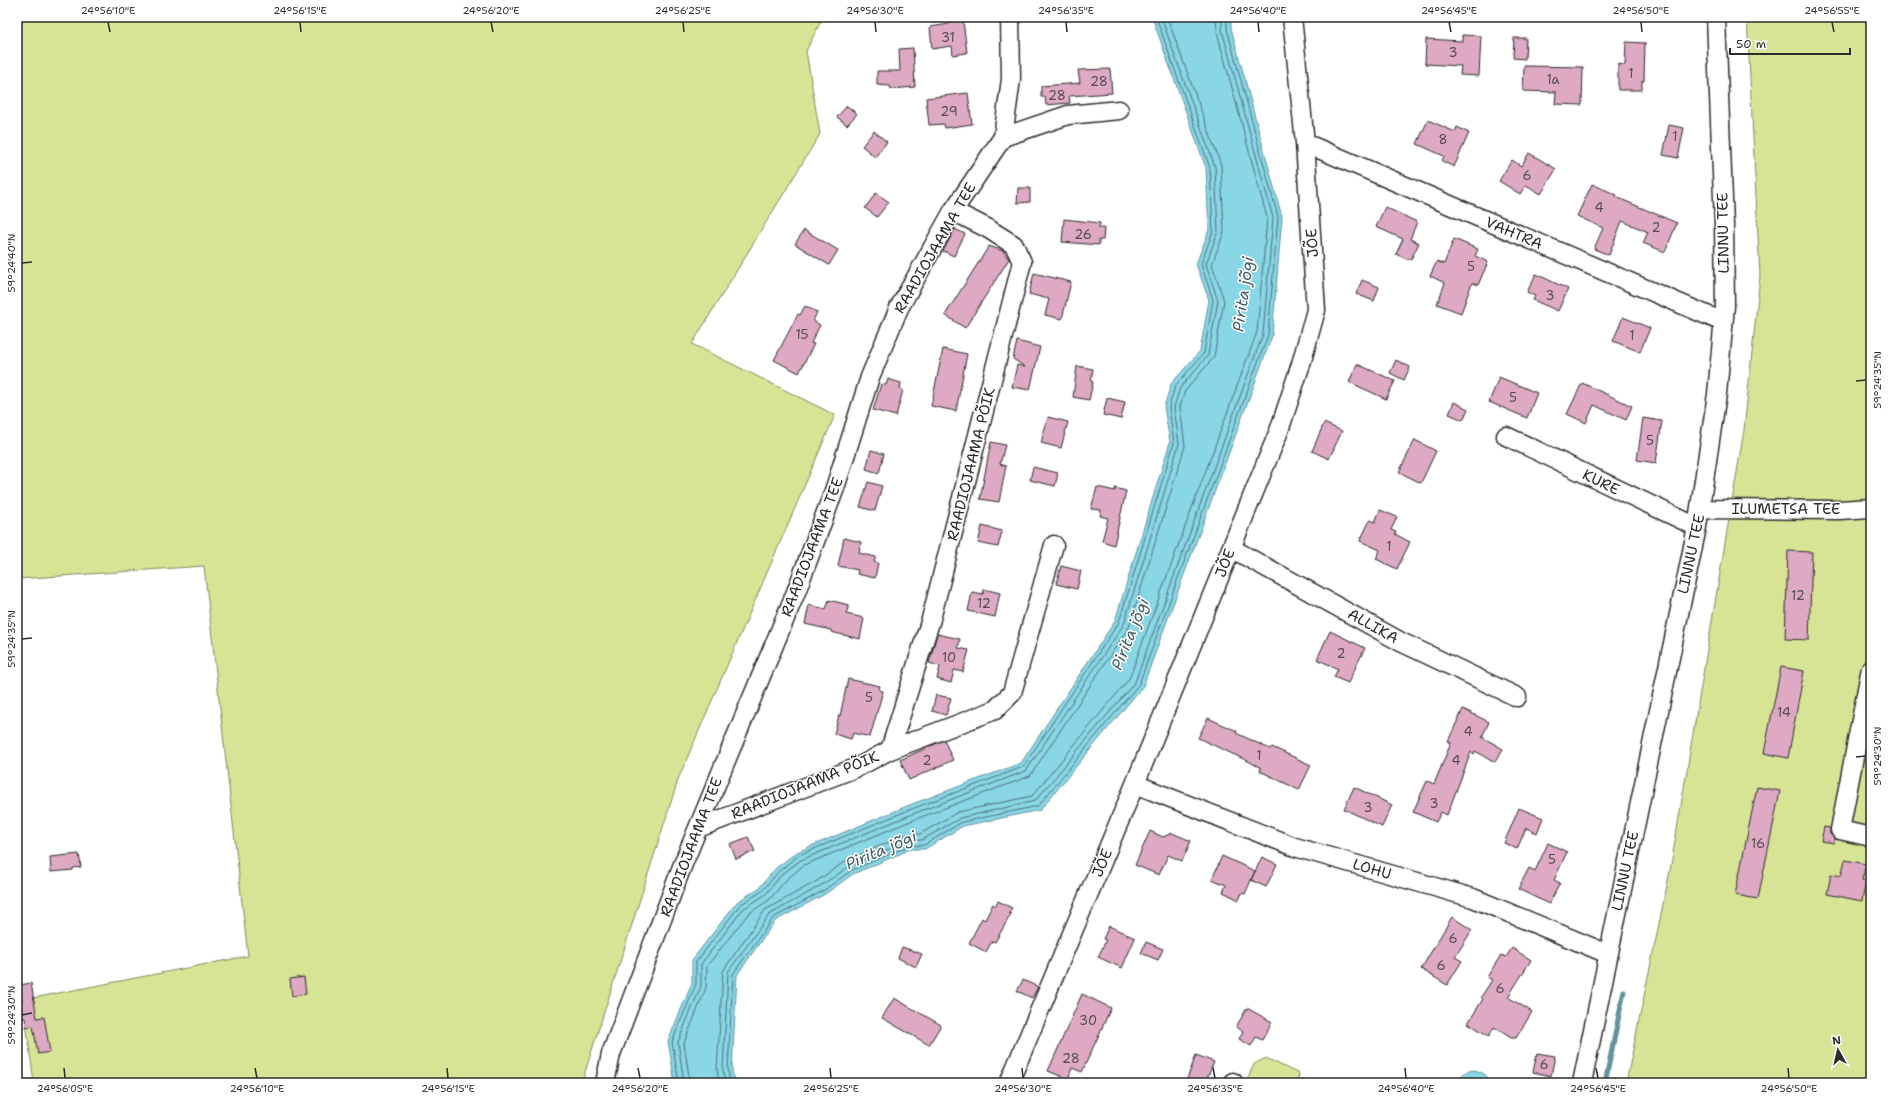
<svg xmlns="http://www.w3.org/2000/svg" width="1888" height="1100" font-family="'Shantell Sans',sans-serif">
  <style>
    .green { fill: #d7e496; stroke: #818860 }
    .water { fill: #88d6e6; stroke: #63929b }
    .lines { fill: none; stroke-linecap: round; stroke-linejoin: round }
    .shore { stroke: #506f76; stroke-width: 1 }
    .stream { stroke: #63929b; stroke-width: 5 }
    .building { fill: #dda9c3; stroke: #2b2b2b }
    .minor-casing { stroke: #2b2b2b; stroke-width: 21 }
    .minor { stroke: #fff; stroke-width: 18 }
    .ticks { fill: none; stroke: #2b2b2b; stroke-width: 1.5 }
    .labels { text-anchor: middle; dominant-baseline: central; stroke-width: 3; stroke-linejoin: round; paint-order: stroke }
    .number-label { font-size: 13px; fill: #584a51 }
    .street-label { font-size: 15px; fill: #2b2b2b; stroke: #fff }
    .water-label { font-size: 16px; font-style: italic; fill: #475e63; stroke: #fff }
    .neatline { fill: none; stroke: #2b2b2b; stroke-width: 1.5 }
    .ticks-label { font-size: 10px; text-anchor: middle; fill: #2b2b2b }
  </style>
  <rect width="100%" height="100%" fill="#fff"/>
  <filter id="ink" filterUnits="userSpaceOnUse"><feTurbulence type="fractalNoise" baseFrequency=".025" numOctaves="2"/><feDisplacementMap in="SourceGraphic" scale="8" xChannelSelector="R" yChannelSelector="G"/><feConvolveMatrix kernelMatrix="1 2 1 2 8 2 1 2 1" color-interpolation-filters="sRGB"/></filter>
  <g filter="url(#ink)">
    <!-- green -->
    <path class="green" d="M17,17H823L806,51L820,134L692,344L835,415L679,777L584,1075L583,1083H34L23,1000L248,956L204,566L17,579Z
      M1747,17H1871V1083H1626L1670,871L1744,430L1760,276Z
      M1266,1058L1299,1074L1297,1083H1246L1254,1064Z"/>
    <!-- water -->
    <path class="water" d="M1152,17H1231V28L1282,217L1272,336L1143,686L1040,810L963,826L925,849H911L853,874L825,894L775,921L737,975L732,1070L734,1083H675L668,1041L692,983V960L737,902L759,888L776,868L797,852L907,806L1021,763L1115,621L1170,442L1164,407L1171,384L1200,351L1209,300L1196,264L1209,230L1206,168Z
      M1469,1070C1479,1070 1487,1073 1491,1083H1455L1461,1076Z"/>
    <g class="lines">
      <!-- shore -->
      <path class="shore" d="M679,1083L672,1042L696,984V962L740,905L762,891L779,871L799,855L909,810L1023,767L1119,622L1174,443L1169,407L1175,386L1204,353L1213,300L1201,264L1213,231L1210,168L1156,17
        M684,1083L678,1042L701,986V964L743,909L765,895L782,874L801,860L910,815L1026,771L1124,624L1179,444L1174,407L1180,388L1208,355L1218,301L1206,264L1218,231L1215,167L1161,17
        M690,1083L684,1043L706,988L707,966L748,914L769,900L787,879L804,865L913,820L1030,776L1129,627L1185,446L1180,407L1185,391L1214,357L1224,301L1212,264L1224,232L1221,165L1167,17
        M719,1083L717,1069L723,971L765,910L817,881L847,860L906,835L920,834L958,812L1032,796L1129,679L1257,332L1267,218L1217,32L1216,17
        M725,1083L723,1069L728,972L769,915L820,886L850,866L908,841L922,840L960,818L1035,801L1135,682L1263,334L1273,218L1222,30V17
        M730,1083L728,1070L733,974L773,918L823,891L852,870L909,846L924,845L962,822L1038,806L1139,684L1268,335L1278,217L1227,29V17"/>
      <!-- stream -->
      <path class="stream" d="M1605,1083L1624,991"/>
    </g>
    <!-- building -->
    <path class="building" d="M963,20L967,53L953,55L952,46L932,49L930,27L949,24V22Z
      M1462,35L1481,36L1479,76L1460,75L1461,66L1425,64L1426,39L1462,41Z
      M1514,38H1526L1525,59L1513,58Z
      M1626,42L1645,43L1644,81H1642V90H1618V64L1625,65Z
      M913,48L915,87L891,89L890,86L877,85V71H900L899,49Z
      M1524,66L1583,67L1582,105L1555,104L1556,92L1523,91Z
      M1110,69L1112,93L1069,96L1070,103L1046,105L1045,97H1041V86L1080,83L1078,70Z
      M968,93L972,124L945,128L944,124L929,125L926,98Z
      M847,106L857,114L847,125L837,117Z
      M1428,120L1455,132L1457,127L1469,133L1454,167L1442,161L1444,156L1417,144Z
      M1669,125L1684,128L1678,158L1663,155Z
      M874,131L887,142L875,157L862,146Z
      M1529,153L1556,169L1541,194L1526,185L1520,194L1499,181L1512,160L1521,166Z
      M1592,184L1617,195L1616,197L1677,223L1665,252L1643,243L1648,232L1622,221L1609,255L1594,249L1603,228L1577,216Z
      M1018,188H1030V202L1017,203Z
      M876,193L889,202L877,217L865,208Z
      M1385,207L1417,222L1410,239L1419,243L1411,259H1406L1396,254L1403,239L1376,227Z
      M1064,219L1100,223L1099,228H1104L1103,240H1099V245L1062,242Z
      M955,229L965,234L954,256L943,251Z
      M804,230L838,250L829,265L795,244Z
      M1454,239L1478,249L1475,256L1488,262L1478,285L1472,283L1461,313L1437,304L1445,283L1430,276L1437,261L1444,264Z
      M989,246L1003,251L1009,259L965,328L945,315Z
      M1034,273L1071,282L1062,319L1045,315L1049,299L1029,294Z
      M1536,274L1568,289L1558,311L1533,300L1535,296L1527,292Z
      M1362,280L1379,287L1374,301L1356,294Z
      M805,306L817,312L813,321L820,325L811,343L814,344L799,373L774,360L798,314L800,315Z
      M1623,317L1650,328L1640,352L1613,341Z
      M1017,341L1040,347L1030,390L1012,387L1017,365L1025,367L1013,359Z
      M943,349L967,354L956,411L931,406Z
      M1396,360L1410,367L1404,380L1390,373Z
      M1357,364L1395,381L1386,399L1349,382Z
      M1077,366L1093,369L1091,381L1093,382L1089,400L1073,397Z
      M1499,377L1537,393L1527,418L1489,402Z
      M888,379L901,383L900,389L903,390L896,416L873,410L881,384L886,385Z
      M1582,383L1632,406L1626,420L1594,405L1586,423L1567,414Z
      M1107,398L1125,402L1121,419L1103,415Z
      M1454,402L1468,409L1463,420L1449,414Z
      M1048,417L1068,422L1061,448L1041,443Z
      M1643,418L1662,421L1656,463L1637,460Z
      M1324,423L1342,431L1329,459L1312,451Z
      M1415,440L1436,451L1421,483L1399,472Z
      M991,442L1005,445L1000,464L1006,466L999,502L980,499Z
      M871,450L884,454L879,473L866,469Z
      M1033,467L1058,473L1055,486L1030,480Z
      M868,482L882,486L875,511L860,507Z
      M1097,487L1115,491V488L1126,491L1114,545L1102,541L1108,518L1100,516L1101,510L1091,509Z
      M1380,510L1397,517L1391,530L1396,532L1395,534L1410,542L1397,569L1376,559L1380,550L1360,541L1370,520L1375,522Z
      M982,526L1002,531L998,547L978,543Z
      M844,538L861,542L859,553L876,557L874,562L878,563L875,578L857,574L858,570L838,566Z
      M1788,551L1812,552L1809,640L1785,639Z
      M1061,566L1081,571L1077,589L1056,584Z
      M984,589L1000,593L995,617L968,611L972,592L983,594Z
      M829,600L849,605L846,614L864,618L860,639L831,632V630L805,624L809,605L826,609Z
      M1330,631L1365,648L1348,683L1334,677L1338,669L1317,659Z
      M937,634L960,639L958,648L969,650L963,672L954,670L951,683L937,679L940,666L929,663Z
      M1781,667L1804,671L1788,758L1764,753Z
      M848,679L880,686L879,690L883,691L870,737L853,733L851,739L834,734L839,715L840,716Z
      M936,695L951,698L946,715L932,711Z
      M1463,709L1489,722L1482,737L1503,749L1495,762L1475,751L1474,754L1471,752L1447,815L1441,812L1436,822L1413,812L1427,781L1434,784L1451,743L1448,741Z
      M1208,718L1237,731L1236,733L1270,749L1272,747L1311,765L1299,790L1260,771L1261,768L1248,761L1198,738Z
      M944,740L953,760L909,780L900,760Z
      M1354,787L1392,805L1382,827L1344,809Z
      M1757,787L1780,791L1758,899L1735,895Z
      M1519,808L1543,818L1537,833L1526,828L1517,849L1504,843Z
      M1824,827L1830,828V834L1835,839L1834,843L1821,841Z
      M1150,831L1163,837L1172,833L1191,841L1182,861L1168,855L1159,875L1135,865Z
      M748,837L755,851L736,859L730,844Z
      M1548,843L1567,852L1554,880L1560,883L1549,904L1518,889L1529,868L1535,871Z
      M79,854L81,867L73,868V870L51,872L50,857Z
      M1222,856L1255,871L1245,894L1242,893L1239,900L1223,892L1226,885L1212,879Z
      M1262,857L1277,864L1266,887L1251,880Z
      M1845,860L1866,864L1862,880L1866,881L1862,901L1827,894L1831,874L1841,876Z
      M998,901L1012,908L1009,913L1011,914L995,942L992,941L986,952L969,943L982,918L985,920L993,904L996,906Z
      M1452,917L1472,930L1455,957L1462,961L1447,985L1421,969Z
      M1109,926L1135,938L1122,968L1098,957L1106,940L1103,939Z
      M1146,942L1163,949L1158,960L1141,953Z
      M902,947L922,954L916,967L898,958Z
      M1512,948L1531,960L1508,997L1532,1012L1516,1038H1511L1494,1027L1489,1036L1468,1023L1483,999L1481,997L1492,980L1487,977L1501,955L1506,957Z
      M304,977L306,994L292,996L290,979Z
      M1023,980L1038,987L1032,998L1017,991Z
      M31,983L37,1018L44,1017L50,1052L38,1054L33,1026L26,1027L25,1018H22L20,1002H22L20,985Z
      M1082,994L1111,1008L1082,1072L1072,1068L1068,1079L1048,1071Z
      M894,998L941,1025L929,1045L882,1018Z
      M1247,1008L1272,1022L1262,1040L1256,1037L1251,1046L1239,1039L1243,1031L1236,1027Z
      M1537,1053L1555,1056L1551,1076L1533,1072Z
      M1196,1055L1214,1062L1205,1083H1198L1187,1079Z"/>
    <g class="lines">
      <!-- minor casing -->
      <g class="minor-casing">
        <path id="minor" d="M1003,137L1068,115L1119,110
          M1305,143L1723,322
          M1506,436L1697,527
          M1700,509L1839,510L1871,508
          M1231,548L1401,642L1517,697
          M1871,668L1840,830L1871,837
          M890,750L995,710L1012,693L1054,545
          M1135,784L1295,847L1473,898L1608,954
          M698,828L858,767L890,750L931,619L1022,262L1014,245L987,228L953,211
          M605,1083L611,1054L683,864L796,592L835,488L870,377L899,308L953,211L1003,137L1011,79L1010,17
          M1009,1083L1135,784L1279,431L1301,364L1316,310L1305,143L1292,17
          M1232,1083L1233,1082
          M1582,1083L1697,527L1717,394L1725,306L1724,225L1716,17"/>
      </g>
      <!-- minor -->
      <use href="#minor" class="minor"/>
    </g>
  </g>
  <!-- ticks -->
  <path class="ticks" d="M108,22L110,32M300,22L301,32M491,22L493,32M683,22L684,32M875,22L876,32M1066,22L1067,32M1258,22L1259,32M1449,22L1451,32M1641,22L1642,32M1832,22L1834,32M22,263L32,262M1856,381L1866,380M22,639L32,638M1856,757L1866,756M22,1015L32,1013M64,1068L65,1078M255,1068L257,1078M447,1068L448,1078M638,1068L640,1078M830,1068L831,1078M1022,1068L1023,1078M1213,1068L1215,1078M1405,1068L1406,1078M1596,1068L1598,1078M1788,1068L1789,1078"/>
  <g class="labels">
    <!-- number labels -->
    <g class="number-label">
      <text x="948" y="37">31</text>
      <text x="1453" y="52">3</text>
      <text x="1631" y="73">1</text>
      <text x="1553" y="79">1a</text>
      <text x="1099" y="81">28</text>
      <text x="1057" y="95">28</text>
      <text x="949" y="111">29</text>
      <text x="1675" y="136">1</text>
      <text x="1443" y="139">8</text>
      <text x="1527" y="175">6</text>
      <text x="1599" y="207">4</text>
      <text x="1656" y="227">2</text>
      <text x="1083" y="234">26</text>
      <text x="1471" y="266">5</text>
      <text x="1550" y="295">3</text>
      <text x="802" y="334">15</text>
      <text x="1632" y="335">1</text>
      <text x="1513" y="397">5</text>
      <text x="1650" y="440">5</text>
      <text x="1389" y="546">1</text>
      <text x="1798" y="595">12</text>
      <text x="984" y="603">12</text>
      <text x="1341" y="653">2</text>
      <text x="949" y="657">10</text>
      <text x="869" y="697">5</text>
      <text x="1784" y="712">14</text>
      <text x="1468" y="731">4</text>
      <text x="1259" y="755">1</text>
      <text x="927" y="760">2</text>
      <text x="1456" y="760">4</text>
      <text x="1434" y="803">3</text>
      <text x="1368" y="807">3</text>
      <text x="1758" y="843">16</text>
      <text x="1552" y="859">5</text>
      <text x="1453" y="938">6</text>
      <text x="1441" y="965">6</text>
      <text x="1500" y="988">6</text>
      <text x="1088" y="1020">30</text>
      <text x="1071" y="1058">28</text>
      <text x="1544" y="1064">6</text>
    </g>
    <!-- street labels -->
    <g class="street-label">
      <text transform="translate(1514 233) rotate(23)">VAHTRA</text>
      <text transform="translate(1723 233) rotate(-91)">LINNU TEE</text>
      <text transform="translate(1312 243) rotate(-94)">JÕE</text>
      <text transform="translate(935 248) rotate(-60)">RAADIOJAAMA TEE</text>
      <text transform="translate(971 464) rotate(-76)">RAADIOJAAMA PÕIK</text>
      <text transform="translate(1601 482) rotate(26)">KURE</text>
      <text x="1786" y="509">ILUMETSA TEE</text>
      <text transform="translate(812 547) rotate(-69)">RAADIOJAAMA TEE</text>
      <text transform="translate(1691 554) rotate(-78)">LINNU TEE</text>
      <text transform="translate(1225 563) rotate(-68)">JÕE</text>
      <text transform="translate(1373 626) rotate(29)">ALLIKA</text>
      <text transform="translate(805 785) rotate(-22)">RAADIOJAAMA PÕIK</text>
      <text transform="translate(691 847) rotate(-69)">RAADIOJAAMA TEE</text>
      <text transform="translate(1102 863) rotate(-67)">JÕE</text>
      <text transform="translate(1372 869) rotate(16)">LOHU</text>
      <text transform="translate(1625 871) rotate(-78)">LINNU TEE</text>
    </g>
    <!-- water labels -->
    <g class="water-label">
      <text transform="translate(1243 294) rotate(-82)">Pirita jõgi</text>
      <text transform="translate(1130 634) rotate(-68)">Pirita jõgi</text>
      <text transform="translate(881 850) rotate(-23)">Pirita jõgi</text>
    </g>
  </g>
  <!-- margin -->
  <rect width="1888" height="1100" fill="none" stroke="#fff" stroke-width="44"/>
  <!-- north arrow -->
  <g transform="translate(1838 1050) rotate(352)" stroke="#ffffff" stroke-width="3" paint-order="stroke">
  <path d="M0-3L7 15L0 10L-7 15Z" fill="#2b2b2b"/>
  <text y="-6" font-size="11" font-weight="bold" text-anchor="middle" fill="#2b2b2b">N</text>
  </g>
  <!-- scale -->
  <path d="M1730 48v6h120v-6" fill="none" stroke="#2b2b2b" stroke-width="2"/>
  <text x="1736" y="48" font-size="12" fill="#2b2b2b" stroke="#ffffff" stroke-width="3" paint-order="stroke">50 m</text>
  <rect x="22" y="22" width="1844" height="1056" class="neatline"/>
  <g class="ticks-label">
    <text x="108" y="14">24°56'10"E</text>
    <text x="300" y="14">24°56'15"E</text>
    <text x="491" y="14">24°56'20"E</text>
    <text x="683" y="14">24°56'25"E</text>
    <text x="875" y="14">24°56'30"E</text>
    <text x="1066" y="14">24°56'35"E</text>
    <text x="1258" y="14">24°56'40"E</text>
    <text x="1449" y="14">24°56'45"E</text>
    <text x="1641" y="14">24°56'50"E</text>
    <text x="1832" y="14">24°56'55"E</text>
    <text transform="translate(11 263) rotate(-90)" y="4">59°24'40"N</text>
    <text transform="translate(1877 380) rotate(-90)" y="4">59°24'35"N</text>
    <text transform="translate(11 639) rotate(-90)" y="4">59°24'35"N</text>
    <text transform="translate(1877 756) rotate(-90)" y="4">59°24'30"N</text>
    <text transform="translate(11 1015) rotate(-90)" y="4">59°24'30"N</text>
    <text x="65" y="1092">24°56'05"E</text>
    <text x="257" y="1092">24°56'10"E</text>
    <text x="448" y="1092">24°56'15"E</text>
    <text x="640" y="1092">24°56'20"E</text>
    <text x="831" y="1092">24°56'25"E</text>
    <text x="1023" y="1092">24°56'30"E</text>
    <text x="1215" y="1092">24°56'35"E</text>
    <text x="1406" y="1092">24°56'40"E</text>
    <text x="1598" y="1092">24°56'45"E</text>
    <text x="1789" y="1092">24°56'50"E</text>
  </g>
</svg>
